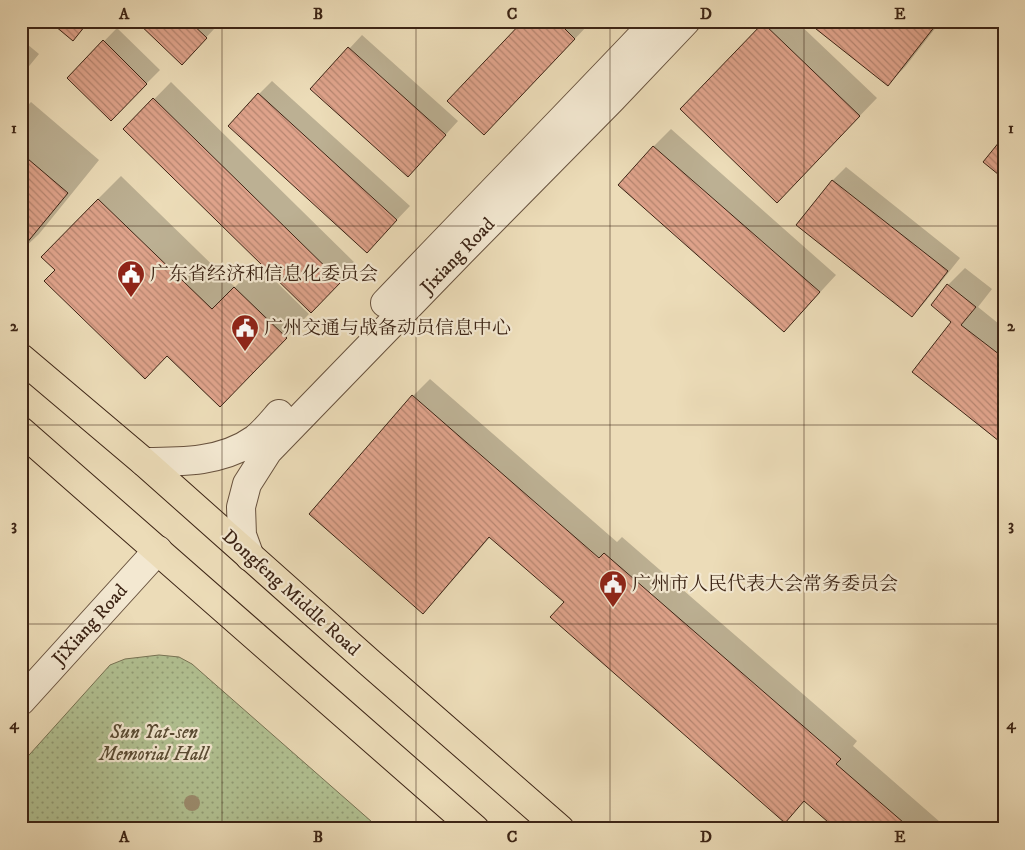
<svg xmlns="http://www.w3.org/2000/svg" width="1025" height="850" font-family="'IM FELL DW Pica','Noto Serif SC',serif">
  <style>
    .park { fill: url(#park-dots); stroke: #777354 }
    .shadow { fill: #0003 }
    .building { fill: url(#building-back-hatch); stroke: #3c2415 }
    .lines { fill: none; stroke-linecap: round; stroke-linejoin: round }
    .minor-casing { stroke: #68523e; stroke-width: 30 }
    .highway-casing { stroke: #3c2415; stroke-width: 30 }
    .minor { stroke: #f3e8d1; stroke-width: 28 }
    .highway { stroke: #ecdcb8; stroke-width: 28 }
    .tree { fill: #9c8d6f }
    .grid { fill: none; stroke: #3c2415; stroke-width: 1; stroke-opacity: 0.55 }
    .labels { text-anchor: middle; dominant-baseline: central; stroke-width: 4.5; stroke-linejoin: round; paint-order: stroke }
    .street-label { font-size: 19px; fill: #3c2415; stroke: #f3e8d1 }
    .poi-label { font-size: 19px; fill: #3c2415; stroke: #f3e8d1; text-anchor: start }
    .park-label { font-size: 19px; font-style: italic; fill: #5a4c34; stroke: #f3e8d1 }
    .neatline { fill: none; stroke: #3c2415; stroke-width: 2 }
    .grid-label { font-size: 16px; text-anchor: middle; font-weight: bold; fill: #3c2415 }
  </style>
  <defs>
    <pattern id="park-dots" width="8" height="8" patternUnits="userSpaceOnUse" patternTransform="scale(1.25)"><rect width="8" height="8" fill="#b2c293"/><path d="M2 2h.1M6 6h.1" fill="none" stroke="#929d77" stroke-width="1.8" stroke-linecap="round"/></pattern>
    <pattern id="building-back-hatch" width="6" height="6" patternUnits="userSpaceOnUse" patternTransform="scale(1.25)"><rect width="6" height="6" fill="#dfa38b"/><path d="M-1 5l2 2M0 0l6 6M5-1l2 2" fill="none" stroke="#b68570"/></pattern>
  </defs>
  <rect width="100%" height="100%" fill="#ecdcb8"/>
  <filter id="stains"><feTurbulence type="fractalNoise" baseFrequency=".004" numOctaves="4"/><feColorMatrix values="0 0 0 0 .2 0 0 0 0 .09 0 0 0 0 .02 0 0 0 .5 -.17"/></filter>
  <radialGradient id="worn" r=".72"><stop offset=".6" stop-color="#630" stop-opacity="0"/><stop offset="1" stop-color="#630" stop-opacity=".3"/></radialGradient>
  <!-- park -->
  <path class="park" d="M159,655L179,657L192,664L380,829H21V764L110,665L125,659Z"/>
  <!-- shadow -->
  <path class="shadow" d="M138,21H207L215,28L182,63Z
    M524,21H584L588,25L497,121Z
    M767,21H796L877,98L794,184L682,109Z
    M808,21H941L905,67L888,84Z
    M117,28L160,70L111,119L68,78Z
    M362,35L458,121L421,162L312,89Z
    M21,39L39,54L21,76Z
    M272,81L410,206L367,251L259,94Z
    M171,82L357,265L311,311L125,129Z
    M31,102L99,160L39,234L21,251V112Z
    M671,129L836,275L801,313L784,330L620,185L654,146Z
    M846,167L960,258L925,302L912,316L798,225L833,180Z
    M121,176L235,287L258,264L309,314L243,382L168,354L57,270L98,199Z
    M965,268L992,289L978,307L1004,328V444L953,322L948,285Z
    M430,379L617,542L622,537L857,741L853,746L948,829H838L805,800L785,821L565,601L491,536L440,595L423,612L413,396Z"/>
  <!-- building -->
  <path class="building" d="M49,21H89L73,41Z
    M136,21H189L207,38L182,65Z
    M523,21H557L575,39L484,135L447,101Z
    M806,21H939L888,86Z
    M763,23L860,116L777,203L680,109Z
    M103,40L147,84L111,121L67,78Z
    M348,47L446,135L408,177L310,89Z
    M258,93L397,220L367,253L228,126Z
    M153,98L341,282L311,313L123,129Z
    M1004,136V179L983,162Z
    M653,146L820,292L784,332L618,185Z
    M21,153L68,193L21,250Z
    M832,180L948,271L912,317L796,225Z
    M98,199L212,309L234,287L287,338L220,407L167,356L145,379L44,281L55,270L41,257Z
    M947,284L976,307L961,325L1004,358V445L912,372L951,322L931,305Z
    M412,395L599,558L604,553L841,759L836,764L911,829H836L804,801L785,823L550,617L564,602L489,537L423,614L309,514Z"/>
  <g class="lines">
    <!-- minor casing -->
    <g class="minor-casing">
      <path id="minor" d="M385,303C475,209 566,116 656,21
        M144,462C183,462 223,462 255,439C264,432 272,422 279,414
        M250,557L242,535L241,507L247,484L268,451L461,252L611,100L686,21
        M21,701L158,550"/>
    </g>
    <!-- highway casing -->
    <g class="highway-casing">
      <path id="highway" d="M21,358L144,462L370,663L560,829
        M21,431L475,829"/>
    </g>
    <!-- minor -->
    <use href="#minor" class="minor"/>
    <!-- highway -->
    <use href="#highway" class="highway"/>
  </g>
  <!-- trees -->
  <circle class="tree" cx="192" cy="803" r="8"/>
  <!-- grid -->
  <path class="grid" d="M222,21V829M416,21V829M610,21V829M804,21V829M21,226H1004M21,425H1004M21,624H1004"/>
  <!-- icons -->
  <defs>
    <g id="civic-pin" transform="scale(1.4375)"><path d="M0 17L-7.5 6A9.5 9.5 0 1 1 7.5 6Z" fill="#8f2418" stroke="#f3e8d1"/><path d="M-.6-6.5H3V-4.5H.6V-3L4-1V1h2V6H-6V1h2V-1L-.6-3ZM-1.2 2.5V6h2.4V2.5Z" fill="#fff"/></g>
  </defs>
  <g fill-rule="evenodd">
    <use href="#civic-pin" x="131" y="274"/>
    <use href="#civic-pin" x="245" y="328"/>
    <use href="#civic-pin" x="613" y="584"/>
  </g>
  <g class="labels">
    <!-- street labels -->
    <g class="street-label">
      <text transform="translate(458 256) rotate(-46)">Jixiang Road</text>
      <text transform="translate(291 593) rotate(42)">Dongfeng Middle Road</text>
      <text transform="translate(90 625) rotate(-48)">JiXiang Road</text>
    </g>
    <!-- poi labels -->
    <g class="poi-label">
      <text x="150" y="274">广东省经济和信息化委员会</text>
      <text x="264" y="328">广州交通与战备动员信息中心</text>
      <text x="632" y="584">广州市人民代表大会常务委员会</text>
    </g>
    <!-- park labels -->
    <g class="park-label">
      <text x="154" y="732">Sun Yat-sen<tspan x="154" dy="22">Memorial Hall</tspan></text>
    </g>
  </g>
  <!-- margin -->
  <rect width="1025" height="850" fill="none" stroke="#ecdcb8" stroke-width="55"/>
  <rect x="28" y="28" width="970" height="794" class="neatline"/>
  <g class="grid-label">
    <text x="124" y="19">A</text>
    <text x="318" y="19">B</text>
    <text x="512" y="19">C</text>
    <text x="706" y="19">D</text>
    <text x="900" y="19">E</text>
    <text x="14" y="133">1</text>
    <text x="1011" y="133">1</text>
    <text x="14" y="331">2</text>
    <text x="1011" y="331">2</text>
    <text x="14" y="530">3</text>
    <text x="1011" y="530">3</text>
    <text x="14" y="729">4</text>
    <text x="1011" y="729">4</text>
    <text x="124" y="842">A</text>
    <text x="318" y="842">B</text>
    <text x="512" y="842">C</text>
    <text x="706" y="842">D</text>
    <text x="900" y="842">E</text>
  </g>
  <rect width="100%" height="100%" filter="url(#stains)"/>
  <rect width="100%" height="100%" fill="url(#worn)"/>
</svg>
